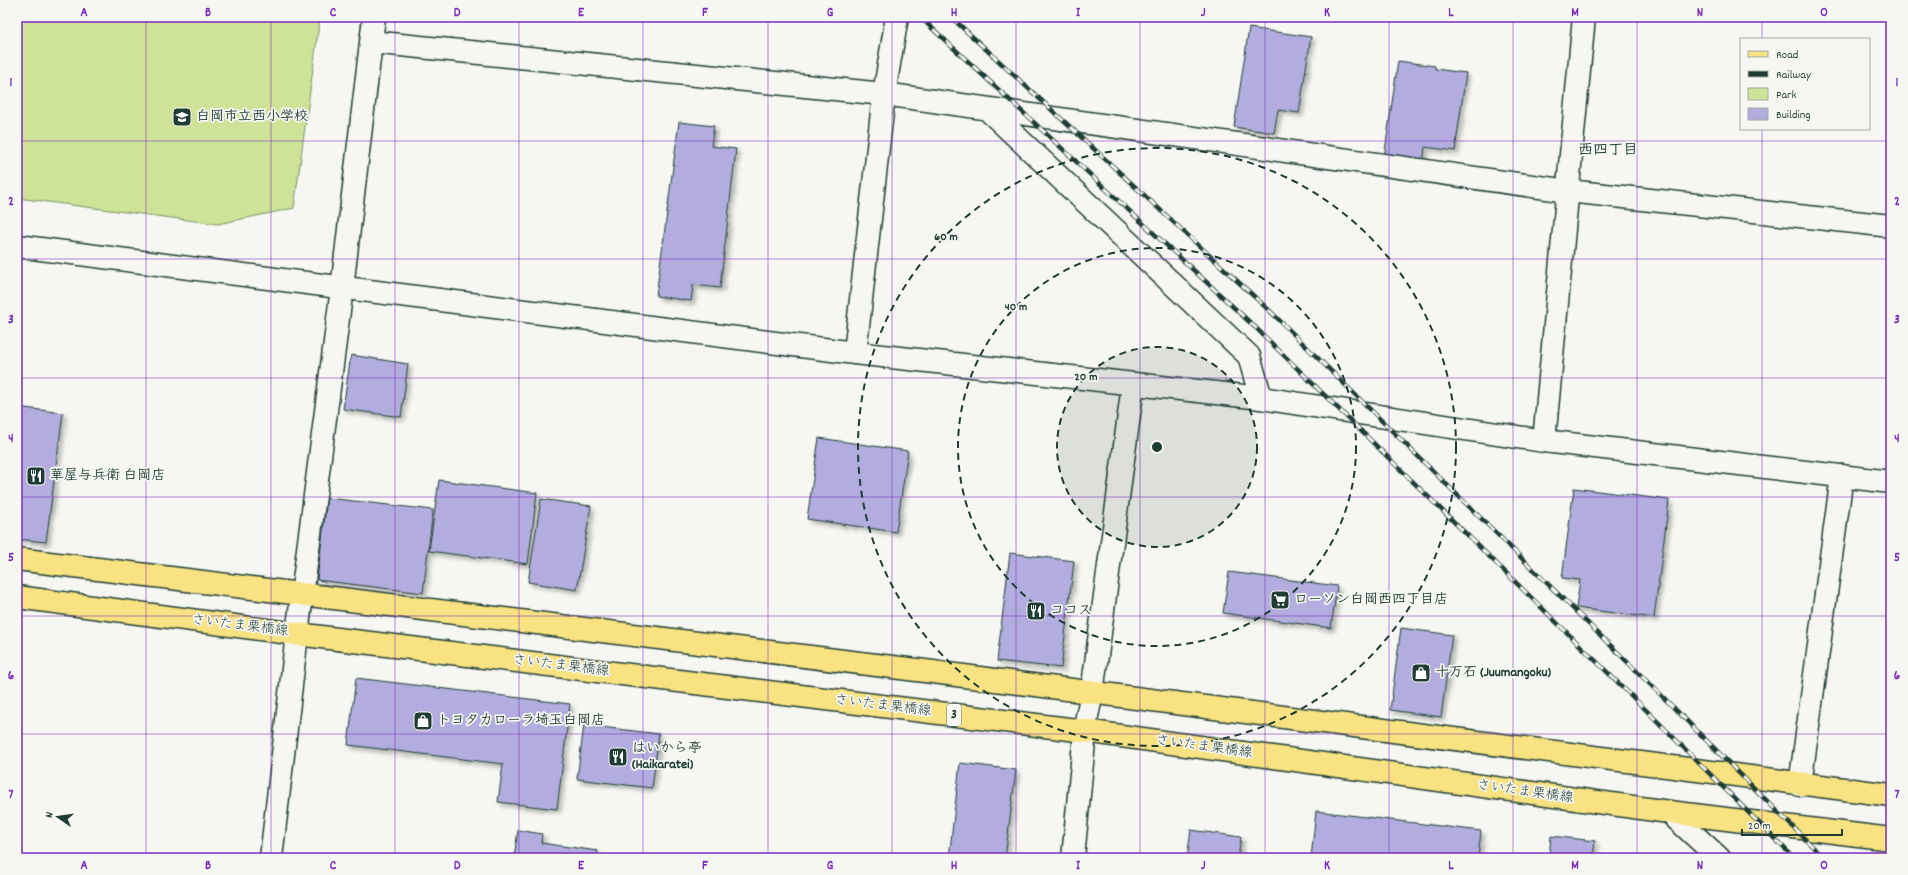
<svg xmlns="http://www.w3.org/2000/svg" width="1908" height="875" font-family="Dekko,'Klee One',sans-serif">
  <style>
    .green { fill: #cee398; stroke: #769066 }
    .building { fill: #b2adde; stroke: #1f3d34; filter: url(#shadow) }
    .lines { fill: none; stroke-linecap: round; stroke-linejoin: round }
    .minor-casing { stroke: #1f3d34; stroke-width: 25 }
    .tertiary-casing { stroke: #1f3d34; stroke-width: 25 }
    .primary-casing { stroke: #1f3d34; stroke-width: 25 }
    .minor { stroke: #f6f6f2; stroke-width: 22 }
    .tertiary { stroke: #f6f6f2; stroke-width: 22 }
    .primary { stroke: #f8e281; stroke-width: 22 }
    .rail-casing { stroke: #1f3d34; stroke-width: 4.5 }
    .rail { stroke: #f6f6f2; stroke-width: 3; stroke-dasharray: 9; stroke-linecap: butt }
    .grid { fill: none; stroke: #7b2cbf; stroke-width: 1; stroke-opacity: 0.55 }
    .ring { fill: none; stroke: #1f3d34; stroke-width: 2; stroke-dasharray: 7 5 }
    .labels { text-anchor: middle; dominant-baseline: central; stroke-width: 3.5; stroke-linejoin: round; paint-order: stroke }
    .shield { fill: #f6f6f2; stroke: #60746d; stroke-width: 1 }
    .shield-label { font-size: 13px; font-weight: bold; fill: #1f3d34 }
    .poi-label { font-size: 14px; font-weight: bold; fill: #1f3d34; stroke: #f6f6f2; text-anchor: start }
    .street-label { font-size: 14px; fill: #1f3d34; stroke: #f6f6f2 }
    .neighbourhood-label { font-size: 15px; font-weight: bold; fill: #1f3d34; stroke: #f6f6f2 }
    .centre { fill: #1f3d34; stroke: #f6f6f2; stroke-width: 2 }
    .ring-label { font-size: 12px; text-anchor: middle; font-weight: bold; fill: #1f3d34; stroke: #f6f6f2; stroke-width: 3.5; stroke-linejoin: round; paint-order: stroke }
    .neatline { fill: none; stroke: #7b2cbf; stroke-width: 1.5 }
    .grid-label { font-size: 13px; text-anchor: middle; font-weight: bold; fill: #7b2cbf }
  </style>
  <defs>
    <filter id="shadow"><feDropShadow dx="3.5" dy="3.5" stdDeviation="2" flood-color="#0004"/></filter>
  </defs>
  <rect width="100%" height="100%" fill="#f6f6f2"/>
  <filter id="ink" filterUnits="userSpaceOnUse"><feTurbulence type="fractalNoise" baseFrequency=".025" numOctaves="2"/><feDisplacementMap in="SourceGraphic" scale="8" xChannelSelector="R" yChannelSelector="G"/><feConvolveMatrix kernelMatrix="1 2 1 2 8 2 1 2 1" color-interpolation-filters="sRGB"/></filter>
  <g filter="url(#ink)">
    <!-- green -->
    <path class="green" d="M17,17H320L294,208L218,224L17,198Z"/>
    <!-- building -->
    <path class="building" d="M1249,28L1311,37L1299,113L1278,110L1274,133L1234,127Z
      M1398,61L1435,66V69L1466,73L1455,151L1425,147L1423,164L1384,158Z
      M679,122L714,126L711,146L736,149L720,288L693,285L691,301L656,296Z
      M351,355L408,364L401,417L343,409Z
      M17,407L63,413L46,542L17,539Z
      M819,438L908,451L896,532L807,519Z
      M439,480L537,493L528,564L429,551Z
      M1574,488L1669,500L1654,618L1576,608L1580,580L1562,578Z
      M327,498L433,510L423,593L317,580Z
      M541,499L591,506L577,590L528,582Z
      M1010,553L1074,561L1061,668L997,661Z
      M1229,572L1337,586L1331,628L1223,613Z
      M1401,628L1452,635L1441,717L1390,710Z
      M356,678L570,704L557,809L498,802L503,764L348,745Z
      M584,725L659,734L652,788L577,779Z
      M960,763L1016,770L1005,858H949Z
      M1316,811L1481,831L1478,858H1311Z
      M518,830L542,834L541,843L598,851L597,858H514Z
      M1191,830L1241,837L1238,858H1187Z
      M1551,836L1595,841L1593,858H1549Z"/>
    <g class="lines">
      <!-- minor casing -->
      <g class="minor-casing">
        <path id="minor" d="M371,42L884,94L1568,191L1891,226
          M987,109L1249,356L1261,398
          M342,288L374,17
          M855,353L884,94L897,17
          M1544,441L1584,17
          M1800,785L1842,476
          M1669,812L1719,858
          M1073,858L1086,721L1092,693L1133,385"/>
      </g>
      <!-- tertiary casing -->
      <g class="tertiary-casing">
        <path id="tertiary" d="M17,246L855,353L1261,398L1544,441L1891,482
          M271,858L297,634L342,288"/>
      </g>
      <!-- primary casing -->
      <g class="primary-casing">
        <path id="primary" d="M17,559L933,672L1891,795
          M17,597L297,634L1085,731L1669,812L1891,839"/>
      </g>
      <!-- minor -->
      <use href="#minor" class="minor"/>
      <!-- tertiary -->
      <use href="#tertiary" class="tertiary"/>
      <!-- primary -->
      <use href="#primary" class="primary"/>
      <!-- rail casing -->
      <g class="rail-casing">
        <path id="rail" d="M920,17L1256,328L1648,712L1794,858
          M951,17L1272,313L1662,696L1824,858"/>
      </g>
      <!-- rail -->
      <use href="#rail" class="rail"/>
    </g>
  </g>
  <!-- grid -->
  <path class="grid" d="M146,17V858M271,17V858M395,17V858M519,17V858M643,17V858M768,17V858M892,17V858M1016,17V858M1140,17V858M1265,17V858M1389,17V858M1513,17V858M1637,17V858M1762,17V39M1762,129V858M17,141H1891M17,259H1891M17,378H1891M17,497H1891M17,616H1891M17,734H1891"/>
  <!-- distance rings -->
  <circle cx="1157" cy="447" r="100" fill="#1f3d34" fill-opacity=".12"/>
  <g class="ring">
    <circle cx="1157" cy="447" r="100"/>
    <circle cx="1157" cy="447" r="199"/>
    <circle cx="1157" cy="447" r="299"/>
  </g>
  <!-- icons -->
  <defs>
    <g id="school-square" transform="scale(1)"><rect x="-9" y="-9" width="18" height="18" rx="4" fill="#1f3d34" stroke="#f6f6f2"/><path d="M0-5L7-2L0 1L-7-2ZM-4 1L0 2.5L4 1V4Q0 6-4 4Z" fill="#fff"/></g>
    <g id="restaurant-square" transform="scale(1)"><rect x="-9" y="-9" width="18" height="18" rx="4" fill="#1f3d34" stroke="#f6f6f2"/><path d="M-5-6h1v4h1v-4h1v4h1v-4h1v5L-1.5 .5V6h-2V.5L-5-1ZM5-6V6H3V1.5H1.5Q1.5-4 5-6Z" fill="#fff"/></g>
    <g id="supermarket-square" transform="scale(1)"><rect x="-9" y="-9" width="18" height="18" rx="4" fill="#1f3d34" stroke="#f6f6f2"/><path d="M-6-5.5h2.5l.6 2H6L4.5 2H-2.5L-4.4-4H-6ZM-1.5 3.2a1.3 1.3 0 1 0 .1 0ZM3 3.2a1.3 1.3 0 1 0 .1 0Z" fill="#fff"/></g>
    <g id="shop-square" transform="scale(1)"><rect x="-9" y="-9" width="18" height="18" rx="4" fill="#1f3d34" stroke="#f6f6f2"/><path d="M-5-2.5h2.3a2.7 3.5 0 0 1 5.4 0H5L5.5 6h-11ZM-1.5-2.5h3a1.5 2.3 0 0 0-3 0Z" fill="#fff"/></g>
  </defs>
  <g fill-rule="evenodd">
    <use href="#school-square" x="182" y="117"/>
    <use href="#restaurant-square" x="36" y="476"/>
    <use href="#supermarket-square" x="1280" y="600"/>
    <use href="#restaurant-square" x="1036" y="611"/>
    <use href="#shop-square" x="1421" y="673"/>
    <use href="#shop-square" x="423" y="721"/>
    <use href="#restaurant-square" x="618" y="757"/>
  </g>
  <g class="labels">
    <!-- shield labels -->
    <rect class="shield" x="947" y="704" width="14" height="22" rx="3"/>
    <g class="shield-label">
      <text x="954" y="715">3</text>
    </g>
    <!-- poi labels -->
    <g class="poi-label">
      <text x="196" y="117">白岡市立西小学校</text>
      <text x="50" y="476">華屋与兵衛 白岡店</text>
      <text x="1294" y="600">ローソン白岡西四丁目店</text>
      <text x="1050" y="611">ココス</text>
      <text x="1435" y="673">十万石 (Juumangoku)</text>
      <text x="437" y="721">トヨタカローラ埼玉白岡店</text>
      <text x="632" y="749">はいから亭<tspan x="632" dy="16">(Haikaratei)</tspan></text>
    </g>
    <!-- street labels -->
    <g class="street-label">
      <text transform="translate(240 626) rotate(7)">さいたま栗橋線</text>
      <text transform="translate(561 666) rotate(7)">さいたま栗橋線</text>
      <text transform="translate(883 706) rotate(7)">さいたま栗橋線</text>
      <text transform="translate(1204 747) rotate(8)">さいたま栗橋線</text>
      <text transform="translate(1525 792) rotate(8)">さいたま栗橋線</text>
    </g>
    <!-- neighbourhood labels -->
    <g class="neighbourhood-label">
      <text x="1608" y="151">西四丁目</text>
    </g>
  </g>
  <circle cx="1157" cy="447" r="6" class="centre"/>
  <g class="ring-label">
    <text x="946" y="240">60 m</text>
    <text x="1016" y="310">40 m</text>
    <text x="1086" y="380">20 m</text>
  </g>
  <!-- margin -->
  <rect width="1908" height="875" fill="none" stroke="#f6f6f2" stroke-width="44"/>
  <!-- legend -->
  <rect x="1740" y="38" width="130" height="92" fill="#f6f6f2" stroke="#a0aca6"/>
  <rect x="1748" y="51" width="20" height="6" fill="#f8e281" stroke="#a0aca6"/>
  <text x="1776" y="58" font-size="12" fill="#1f3d34">Road</text>
  <rect x="1748" y="71" width="20" height="6" fill="#1f3d34" stroke="#a0aca6"/>
  <text x="1776" y="78" font-size="12" fill="#1f3d34">Railway</text>
  <rect x="1748" y="88" width="20" height="12" fill="#cee398" stroke="#a0aca6"/>
  <text x="1776" y="98" font-size="12" fill="#1f3d34">Park</text>
  <rect x="1748" y="108" width="20" height="12" fill="#b2adde" stroke="#a0aca6"/>
  <text x="1776" y="118" font-size="12" fill="#1f3d34">Building</text>
  <!-- north arrow -->
  <g transform="translate(58 817) rotate(283)" stroke="#f6f6f2" stroke-width="3" paint-order="stroke">
  <path d="M0-3L7 15L0 10L-7 15Z" fill="#1f3d34"/>
  <text y="-6" font-size="11" font-weight="bold" text-anchor="middle" fill="#1f3d34">N</text>
  </g>
  <!-- scale -->
  <path d="M1742 829v6h100v-6" fill="none" stroke="#1f3d34" stroke-width="2"/>
  <text x="1748" y="829" font-size="12" fill="#1f3d34" stroke="#f6f6f2" stroke-width="3" paint-order="stroke">20 m</text>
  <rect x="22" y="22" width="1864" height="831" class="neatline"/>
  <g class="grid-label">
    <text x="84" y="16">A</text>
    <text x="208" y="16">B</text>
    <text x="333" y="16">C</text>
    <text x="457" y="16">D</text>
    <text x="581" y="16">E</text>
    <text x="705" y="16">F</text>
    <text x="830" y="16">G</text>
    <text x="954" y="16">H</text>
    <text x="1078" y="16">I</text>
    <text x="1203" y="16">J</text>
    <text x="1327" y="16">K</text>
    <text x="1451" y="16">L</text>
    <text x="1575" y="16">M</text>
    <text x="1700" y="16">N</text>
    <text x="1824" y="16">O</text>
    <text x="11" y="86">1</text>
    <text x="1897" y="86">1</text>
    <text x="11" y="205">2</text>
    <text x="1897" y="205">2</text>
    <text x="11" y="323">3</text>
    <text x="1897" y="323">3</text>
    <text x="11" y="442">4</text>
    <text x="1897" y="442">4</text>
    <text x="11" y="561">5</text>
    <text x="1897" y="561">5</text>
    <text x="11" y="679">6</text>
    <text x="1897" y="679">6</text>
    <text x="11" y="798">7</text>
    <text x="1897" y="798">7</text>
    <text x="84" y="869">A</text>
    <text x="208" y="869">B</text>
    <text x="333" y="869">C</text>
    <text x="457" y="869">D</text>
    <text x="581" y="869">E</text>
    <text x="705" y="869">F</text>
    <text x="830" y="869">G</text>
    <text x="954" y="869">H</text>
    <text x="1078" y="869">I</text>
    <text x="1203" y="869">J</text>
    <text x="1327" y="869">K</text>
    <text x="1451" y="869">L</text>
    <text x="1575" y="869">M</text>
    <text x="1700" y="869">N</text>
    <text x="1824" y="869">O</text>
  </g>
</svg>
